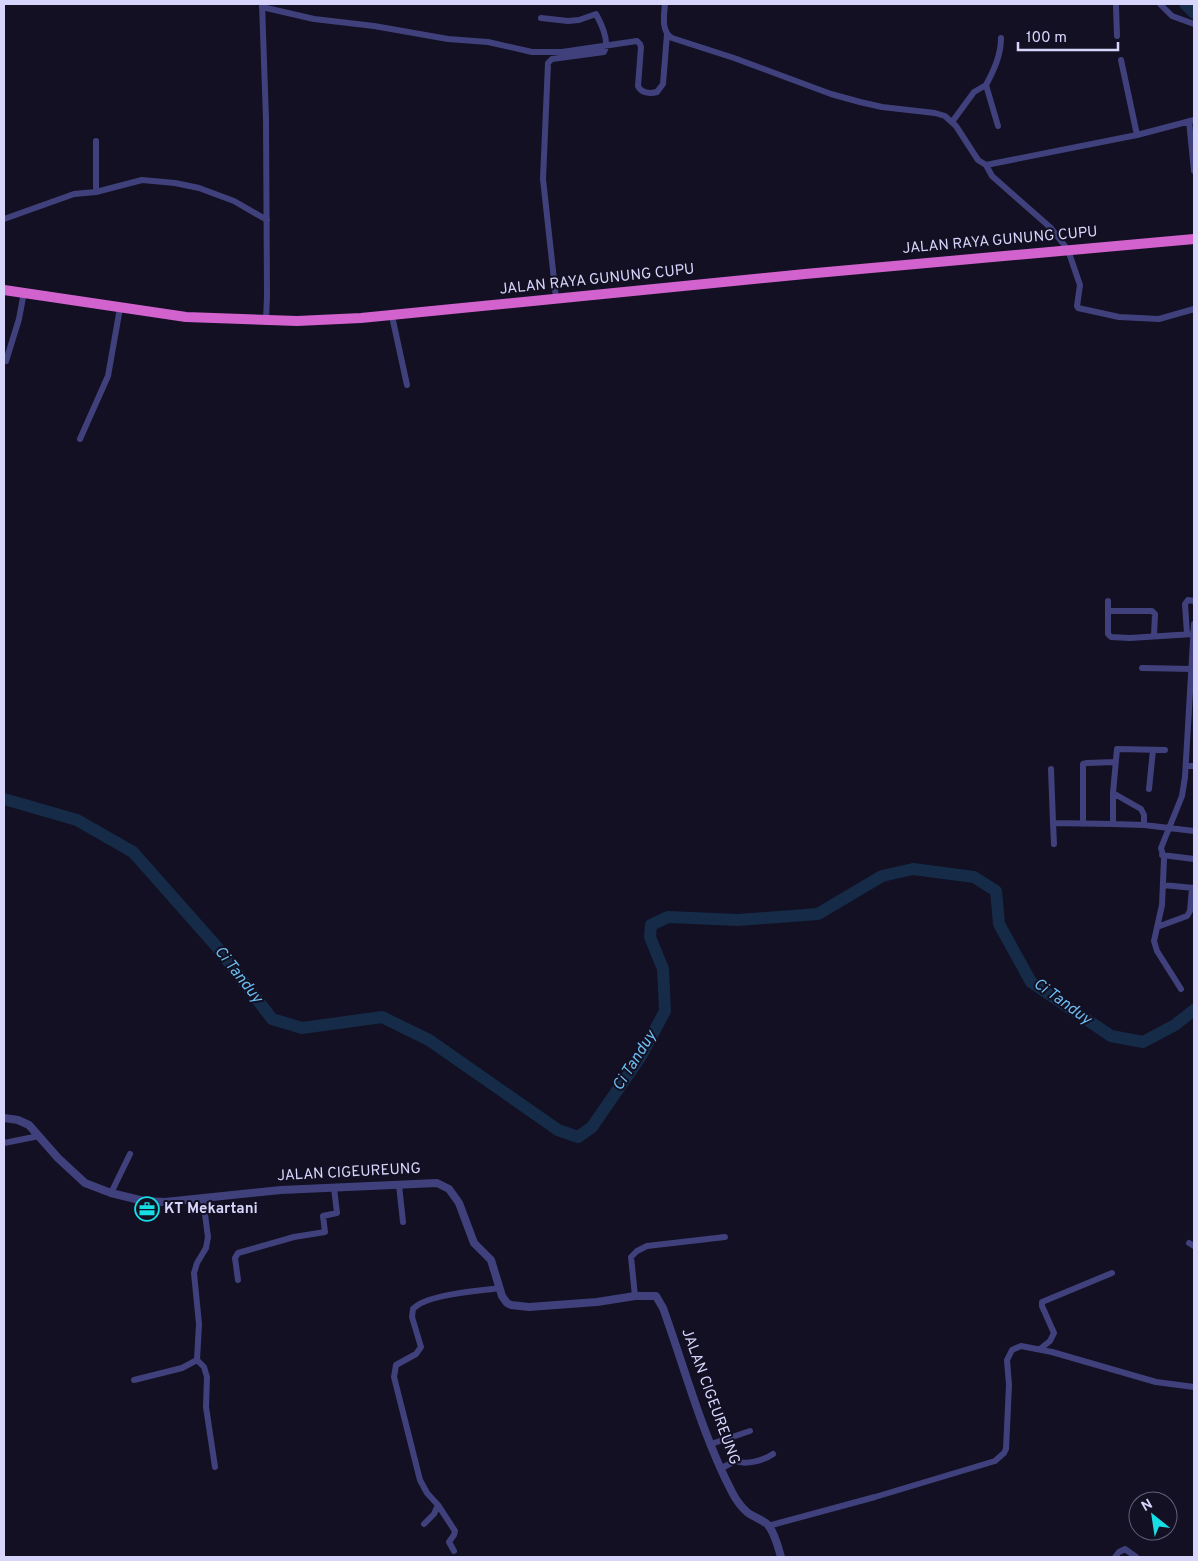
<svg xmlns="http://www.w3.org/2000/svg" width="1198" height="1561" font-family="Overpass,sans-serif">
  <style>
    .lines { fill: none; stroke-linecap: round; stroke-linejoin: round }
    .river { stroke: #152b47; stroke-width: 12 }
    .minor { stroke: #40417c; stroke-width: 6 }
    .tertiary { stroke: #40417c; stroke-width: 8 }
    .trunk { stroke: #d262ce; stroke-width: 10 }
    .labels { text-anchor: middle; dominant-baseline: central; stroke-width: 4; stroke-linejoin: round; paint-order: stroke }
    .street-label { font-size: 15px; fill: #d7d5fb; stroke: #121022 }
    .poi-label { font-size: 15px; font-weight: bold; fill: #d7d5fb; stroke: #121022; text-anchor: start }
    .water-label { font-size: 16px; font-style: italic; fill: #6dbcf0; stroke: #121022 }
  </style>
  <rect width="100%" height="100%" fill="#121022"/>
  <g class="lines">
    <!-- river -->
    <path class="river" d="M1185,4L1194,13
      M4,799L77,820L133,852L217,947L272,1019L302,1028L382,1017L429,1040L558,1130L578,1137L592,1127L641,1056L665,1011L663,969L650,937L651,925L668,917L738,920L818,914L882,876L913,869L974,877L996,891L999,924L1031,982L1111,1036L1143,1042L1175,1025L1194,1010"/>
    <!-- minor -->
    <path class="minor" d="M262,4L266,119L267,296L266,320
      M665,4C664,15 661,32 672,38L734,58L831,94L860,102L882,107L935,113L945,116L956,126L978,160L986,165L992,176L1051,228L1068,250L1080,285L1077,306L1078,308L1119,317L1159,319L1194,309
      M1160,4L1172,16L1194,24
      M1116,6L1117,36
      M262,7L314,19L374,26L448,39L488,42L532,52H562L637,41L640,44L641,47L638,86C641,93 650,94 657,92L663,84L667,34
      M541,18L568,21L579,20L596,14C602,25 610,42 604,52L552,59L548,63L543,179L556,298
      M1121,60L1137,135
      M986,85C994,70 1001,55 1001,38
      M1189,121L1194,171
      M952,122L974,92L986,85L998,126
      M986,165L1137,135L1194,120
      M96,192V141
      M4,219L74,194L96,192L142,180L175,183L199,188L234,201L267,220
      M392,316L407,385
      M6,361L19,319L24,292
      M80,439L108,376L120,308
      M1108,601V634L1111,637L1130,638L1193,634
      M1109,611H1152L1155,614L1154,636
      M1187,634L1185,604L1188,600L1194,601
      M1142,668L1194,669
      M1165,750L1117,749L1113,793V824L1144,825L1194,831
      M1187,766H1194
      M1051,769L1053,823L1113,824
      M1149,789L1153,750
      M1113,793L1141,809L1144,815V825
      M1053,823L1054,844
      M1083,824V764L1087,763L1115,762
      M1162,855L1194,859
      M1163,885L1194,888
      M1157,927L1187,916L1190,911L1192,888
      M1181,989L1157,951L1154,941L1162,905L1164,859L1161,848L1182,796L1185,777L1194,624
      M4,1143L39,1136
      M399,1185L403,1222
      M111,1193L130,1154
      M1189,1243L1194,1246
      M238,1280L235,1258L238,1253L294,1237L325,1232L323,1216L337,1213L334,1188
      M635,1296L631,1257L637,1251L647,1246L725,1237
      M1040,1349L1050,1341L1054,1333L1042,1306V1302L1112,1273
      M197,1360L204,1367L207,1377L206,1407L215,1467
      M134,1380L182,1368L197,1360L199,1324L194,1273L197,1263L206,1248L208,1237L203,1199
      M711,1444L750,1431
      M720,1469L735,1461C746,1465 763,1461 773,1454
      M438,1505L455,1531L454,1535L449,1542L454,1551
      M424,1524L434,1514L438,1505L427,1493L420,1480L394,1377L396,1365L416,1354L421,1347L412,1317L413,1309C426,1294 480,1291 500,1288
      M768,1526L875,1497L995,1461L1004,1453L1006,1449L1009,1385L1007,1360L1012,1350L1021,1346L1052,1352L1156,1382L1194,1387
      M1115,1557L1119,1552L1125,1549L1136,1557"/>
    <!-- tertiary -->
    <path class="tertiary" d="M4,1118L18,1120L29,1125L58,1158L85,1183L111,1193L144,1201L165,1202L281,1190L437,1183L449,1189L459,1203L474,1243L491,1260L502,1296L507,1303L511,1305L529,1307L597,1302L635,1296H656L663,1308C685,1369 702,1434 732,1492C736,1500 741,1507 748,1513C754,1517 763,1520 768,1525C775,1533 778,1547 781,1557"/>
    <!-- trunk -->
    <path class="trunk" d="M4,290L186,317L297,321L361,318L805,274L1194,239"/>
  </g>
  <!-- icons -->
  <defs>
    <g id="office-ring" transform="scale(1.25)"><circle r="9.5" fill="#121022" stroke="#17dee5" stroke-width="1.5"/><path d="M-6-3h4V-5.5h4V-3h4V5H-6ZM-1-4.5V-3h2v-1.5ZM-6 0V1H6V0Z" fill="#17dee5"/></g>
  </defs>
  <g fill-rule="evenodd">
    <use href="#office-ring" x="147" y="1209"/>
  </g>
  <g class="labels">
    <!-- street labels -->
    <g class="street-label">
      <text transform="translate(1000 241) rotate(-5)">JALAN RAYA GUNUNG CUPU</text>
      <text transform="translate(597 280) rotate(-6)">JALAN RAYA GUNUNG CUPU</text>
      <text transform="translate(349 1173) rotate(-3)">JALAN CIGEUREUNG</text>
      <text transform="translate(710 1397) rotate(70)">JALAN CIGEUREUNG</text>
    </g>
    <!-- poi labels -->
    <g class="poi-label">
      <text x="164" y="1209">KT Mekartani</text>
    </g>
    <!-- water labels -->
    <g class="water-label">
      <text transform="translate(238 975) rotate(52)">Ci Tanduy</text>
      <text transform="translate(1062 1002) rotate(36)">Ci Tanduy</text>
      <text transform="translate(635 1061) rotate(-58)">Ci Tanduy</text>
    </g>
  </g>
  <!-- border -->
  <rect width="1198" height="1561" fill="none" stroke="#d7d5fb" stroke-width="10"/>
  <!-- north arrow -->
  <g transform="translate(1153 1516) rotate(330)"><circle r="24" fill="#121022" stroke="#615f79"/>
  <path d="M0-4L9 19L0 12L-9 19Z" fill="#17dee5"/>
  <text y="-8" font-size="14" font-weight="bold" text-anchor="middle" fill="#d7d5fb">N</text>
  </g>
  <!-- scale -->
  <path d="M1018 42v8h100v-8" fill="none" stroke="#d7d5fb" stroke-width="2.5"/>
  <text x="1026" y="42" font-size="15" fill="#d7d5fb" stroke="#121022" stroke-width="4" paint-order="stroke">100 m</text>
</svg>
